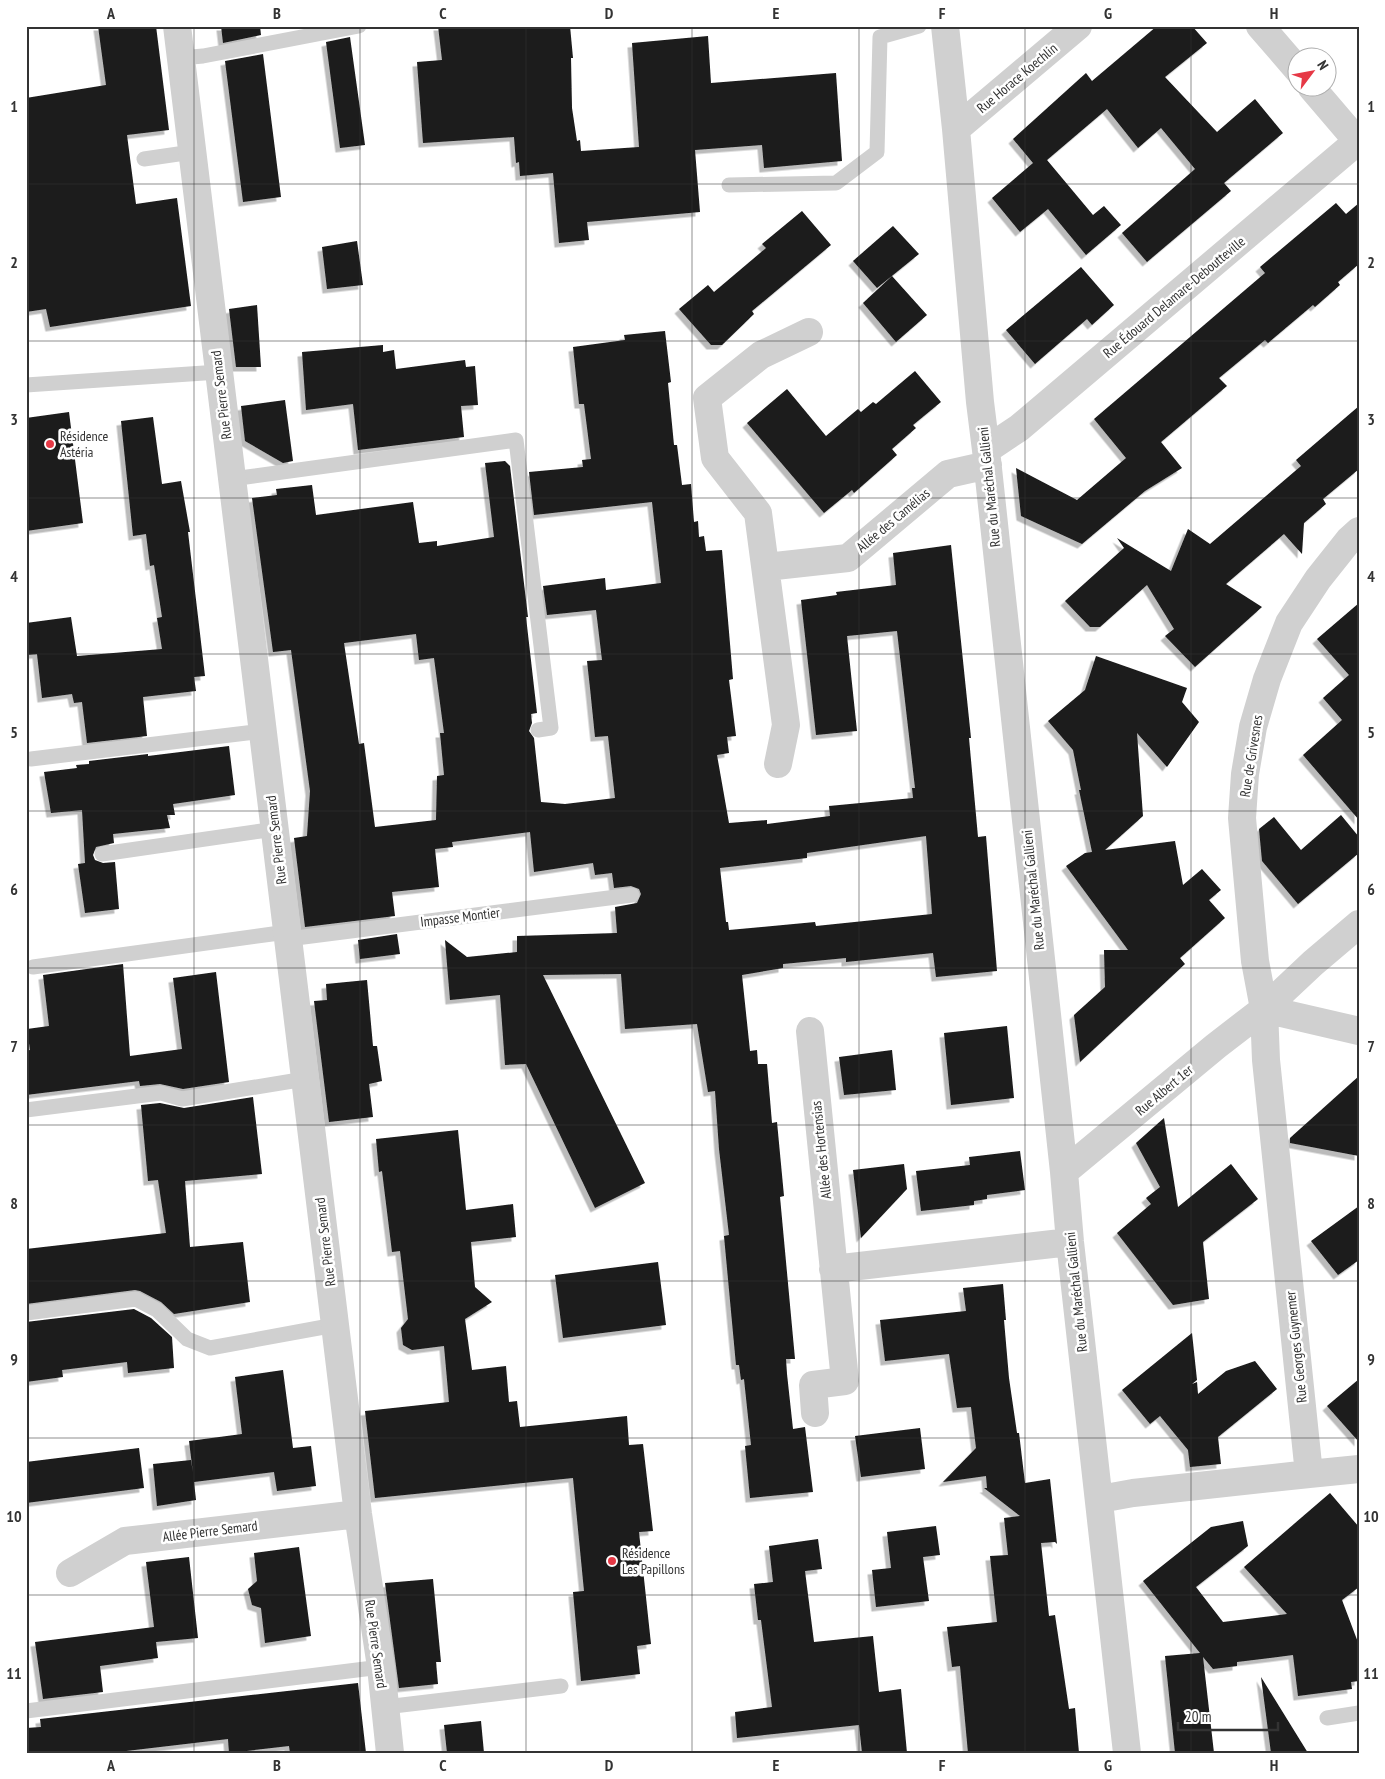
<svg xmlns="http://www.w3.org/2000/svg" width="1385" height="1779" font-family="'PT Sans Narrow',sans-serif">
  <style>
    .building { fill: #1a1a1a; fill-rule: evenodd; filter: url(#shadow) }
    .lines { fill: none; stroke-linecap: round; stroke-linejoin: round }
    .lane { stroke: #d0d0d0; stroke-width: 15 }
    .street { stroke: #d0d0d0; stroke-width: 28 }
    .grid { fill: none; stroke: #333; stroke-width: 1; stroke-opacity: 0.55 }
    .poi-dot { fill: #e63946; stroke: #fff; stroke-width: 2 }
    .labels { text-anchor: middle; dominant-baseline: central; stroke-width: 5; stroke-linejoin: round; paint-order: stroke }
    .street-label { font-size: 14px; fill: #333; stroke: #fff }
    .poi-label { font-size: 14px; fill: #333; stroke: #fff; text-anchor: start }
    .neatline { fill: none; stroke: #333; stroke-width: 2 }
    .grid-label { font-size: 16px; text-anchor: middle; font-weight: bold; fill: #333 }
  </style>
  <defs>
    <filter id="shadow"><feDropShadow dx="-4.5" dy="4.5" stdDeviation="0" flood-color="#0004"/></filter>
  </defs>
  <rect width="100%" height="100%" fill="#fff"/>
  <!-- building -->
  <path class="building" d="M98,26H156L169,130L127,135L136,204L177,198L191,306L50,327L46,309L26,312V98L106,85Z
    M221,26H260L261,35L223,43Z
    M438,26H570L573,58H571L572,108L577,141L580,140L581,151L639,147L632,43L708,36L711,83L836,73L842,161L764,168L762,145L695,150L700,212L587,222L589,240L559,243L553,173L520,176L519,162L516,163L514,137L423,143L417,62L442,60Z
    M1157,26H1192L1207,43L1165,77L1217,132L1255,99L1283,133L1224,183L1231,191L1147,262L1122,233L1195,169L1161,128L1138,148L1107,109L1047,160L1093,215L1104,206L1121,225L1086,255L1048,209L1020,232L992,198L1033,163L1013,139L1086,73L1092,81Z
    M350,37L365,145L340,148L326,42Z
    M263,54L281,197L243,202L225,61Z
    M1336,203L1346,214L1359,203V264L1338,282L1340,285L1315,307L1313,305L1268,343L1265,340L1219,378L1227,386L1161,442L1182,468L1145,491L1082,544L1021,516L1016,468L1077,500L1126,458L1094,419L1265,273L1260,267Z
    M802,211L831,245L752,311L754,314L722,345H711L679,309L708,285L714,292L766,248L762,244Z
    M893,226L919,254L877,288L853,261Z
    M357,241L363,285L327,289L322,247Z
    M1081,267L1114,305L1092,325L1087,319L1035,364L1006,330Z
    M892,276L927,315L896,342L863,303Z
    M257,305L261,367H236L229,309Z
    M665,331L671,382L668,383L674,445H677L682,485L691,484L694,522L698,521L699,537L704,536L706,551L722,550L733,679L729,680L736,736L727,737L729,753L717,755L729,823L767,820V824L830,816L829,806L913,798L912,788H915L897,631L847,636L857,731L816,735L801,600L837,595L836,592L896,585L893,553L951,545L971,738H969L978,837L986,836L997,971L936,977L933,953L846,962V958L783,964V968L742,975L750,1051L757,1050L758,1064H767L772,1123L777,1122L784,1196L780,1197L795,1359H786L787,1374L793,1429L805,1427L813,1492L750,1498L745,1446L751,1445L744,1379L741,1380L739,1365H736L724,1236L729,1235L719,1149L715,1091L708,1092L697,1024L625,1029L621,974L543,975L645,1183L595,1208L526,1064L505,1065L500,995L450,1000L445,940L467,957L517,952V936L617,933L615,907L637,903L641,894L639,889L631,886L614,888L612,873L595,875L593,863L534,872L530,832L452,842L453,847L435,849L439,887L392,892L395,916L305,927L294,838L307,836L310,791L291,650L273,652L252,498L277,495L276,489L312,485L316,515L413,502L419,543L437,541V546L494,537L485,463L505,461L510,466L528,617H526L537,713L531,714L532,723L529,731L534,738L541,802L565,804L615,798L608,736L595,737L590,688L587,661L602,660L596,610L547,615L543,586L605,578L606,590L661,583L652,502L534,515L529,472L583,467L582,460L591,459L584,404H579L573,347L625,340L624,335ZM416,634L419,660L434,658L444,733H440L444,775L437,776L436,820L375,827L364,743L359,744L344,643ZM926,836L932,914L816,926L815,922L729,930L728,922H726L720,868L807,858V853Z
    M383,345V352L394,350L396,369L465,360L466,367L475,366L478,405L461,406L464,437L358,450L353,404L306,410L302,352Z
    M915,371L941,402L913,425L916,428L892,449L897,455L854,493L852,490L824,513L747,423L787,389L826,436L858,409L861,412L873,402L876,404Z
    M285,400L293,461L283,463L245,441L241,406Z
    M1359,406V469L1323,499L1326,504L1304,523L1302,554L1284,534L1226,584L1262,607L1195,667L1165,636L1174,629L1147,585L1100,627H1090L1065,601L1124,548L1117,538L1171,571L1188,529L1210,544L1301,466L1296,460Z
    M69,412L83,523L26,531V418Z
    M153,417L162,484L181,481L190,532H188L205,676L194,677L196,691L143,697L147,736L87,743L82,702L74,703L72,694L42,698L37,654L26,655V623L71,617L77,656L162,649L157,618L162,617L154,565L150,566L146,534L133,536L121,421Z
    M1359,603V820L1303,755L1342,720L1323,698L1349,675L1317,639Z
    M1096,656L1187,688L1182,702L1199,722L1167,767L1137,733L1143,816L1105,850L1175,841L1183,885L1202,869L1221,890L1209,900L1225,918L1180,958L1185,964L1080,1062L1074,1015L1105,987L1104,950H1128L1066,866L1085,853L1092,852L1079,790H1081L1073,750L1048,721L1085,690Z
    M229,746L235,795L173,804L175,815H167L170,828L113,834L114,843L96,847L93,855L95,860L103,863L115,862L119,909L85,913L78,864L85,863L82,810L51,813L44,772L77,768L76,765L89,764V761L148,754V756Z
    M1341,815L1359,837V853L1298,904L1262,861L1259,829L1274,817L1301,850Z
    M397,934L400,954L360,959L358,940Z
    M123,964L130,1056L182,1049L173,978L216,972L229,1082L183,1089L160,1084L140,1086L139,1081L26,1095V1051L30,1050L27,1029L49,1026L43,975Z
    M367,980L373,1046H377L382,1081L369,1084L373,1117L329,1122L314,1001L327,1000L326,984Z
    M1007,1026L1014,1098L951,1105L944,1033Z
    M892,1050L896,1090L844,1095L839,1057Z
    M1359,1076V1156L1290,1143V1138Z
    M253,1097L262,1174L185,1181L190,1247L243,1242L250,1302L174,1314L161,1302L140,1291L135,1290L26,1304V1249L166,1233L158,1180L148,1181L141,1105L160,1103L184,1108Z
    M1164,1118L1178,1207L1231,1164L1258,1199L1203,1242L1209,1299L1173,1305L1117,1233L1151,1204L1146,1198L1160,1187L1136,1143Z
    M458,1130L466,1210L513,1204L516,1237L471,1242L475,1287L492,1302L465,1319L472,1370L506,1366L509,1402L517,1401L520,1427L627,1416L629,1445L643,1444L653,1531L639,1532L651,1644L637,1646L640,1674L581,1681L573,1592L584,1591L573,1478L375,1498L365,1411L449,1402L444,1346L412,1350L403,1345L401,1328L408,1319L400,1251L392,1252L382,1171L379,1172L376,1139Z
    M1020,1151L1025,1190L987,1195V1199L974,1201V1205L921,1211L916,1171L970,1165L969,1157Z
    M904,1164L907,1189L861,1238L853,1170Z
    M1359,1206V1260L1338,1275L1311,1241Z
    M658,1262L666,1325L563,1338L555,1275Z
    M1003,1284L1006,1320H1004L1009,1378L1017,1433H1019L1025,1483L1050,1479L1057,1544L1055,1542L1041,1543L1049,1616L1055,1615L1069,1709L1075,1708L1079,1753H968L960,1666L952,1667L947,1627L997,1622L990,1556L1008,1555L1004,1518L1020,1516L984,1488H987L986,1476L943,1482L976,1448L971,1407L957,1408L949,1354L885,1361L880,1320L966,1311L963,1288Z
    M134,1309L151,1318L172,1337L174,1368L128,1373L127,1362L62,1370L63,1377L26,1382V1322Z
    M1192,1333L1197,1380L1192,1384L1197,1382L1198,1394L1226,1371L1255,1361L1277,1389L1218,1437L1221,1464L1190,1467L1188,1450L1160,1416L1150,1424L1122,1390Z
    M283,1370L293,1448L311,1446L316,1486L277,1491L274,1472L194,1482L196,1500L157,1506L153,1464L191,1460L193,1473L189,1441L242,1434L235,1377Z
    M1359,1379V1442L1327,1406Z
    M920,1428L925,1469L861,1477L855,1436Z
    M139,1448L144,1488L26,1503V1462Z
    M1330,1493L1359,1527V1587L1342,1600L1359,1645V1681L1351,1682L1352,1689L1298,1696L1293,1655L1237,1662V1666L1213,1669L1203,1657L1214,1753H1175L1165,1656L1200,1653L1143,1581L1211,1527L1243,1521L1248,1546L1196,1587L1223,1622L1287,1614L1244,1567Z
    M936,1526L940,1555L923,1557L929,1601L876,1607L872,1570L891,1568L887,1532Z
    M818,1539L822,1569L805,1571L814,1642L873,1636L879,1692L901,1689L907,1753H862L859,1725L737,1738L735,1712L772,1707L761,1620H758L754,1584L773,1582L769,1546Z
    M299,1547L311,1636L265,1643L261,1608L252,1605L248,1589L257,1581L254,1553Z
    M189,1557L198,1638L156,1642L158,1658L100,1666L103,1692L43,1699L35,1642L154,1627L146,1562Z
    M433,1579L441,1662H436L438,1684L399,1688L385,1583Z
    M1261,1677L1308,1753H1271Z
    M358,1683L366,1753H290L289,1746L229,1753L228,1739L109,1753H26V1728L41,1727L40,1719Z
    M481,1721L484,1753H447L444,1725Z"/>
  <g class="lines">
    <!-- lane -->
    <path class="lane" d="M181,58L203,56L359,26
      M144,159L192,152
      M729,185L836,183L877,152L880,37L919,26
      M26,385L219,372
      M232,479L516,440L551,728L538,730
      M31,759L263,731
      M102,854L275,829
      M288,939L632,895
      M33,967L287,932
      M26,1110L161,1093L182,1099L305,1079
      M26,1313L136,1299L157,1310L187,1339L210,1348L335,1325
      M385,1707L561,1686
      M26,1711L381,1667
      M1327,1718L1359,1713"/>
    <!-- street -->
    <path class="street" d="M177,26L358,1514L381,1667L390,1753
      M945,26L956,129L980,402L986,450L1064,1172L1070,1242L1127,1753
      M1260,26L1298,70
      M1312,88L1359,143
      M956,129L1078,26
      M986,450L1019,428L1359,140
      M766,567L848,558L948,474L988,465
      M778,764L786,725L758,513L715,458L707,398L761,355L809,332
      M1264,1009L1359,1031
      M810,1031L845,1381L813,1385L815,1413
      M1064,1172L1216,1046L1264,1009L1313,963L1359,924
      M833,1269L1070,1242
      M1309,1474L1359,1469
      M1100,1499L1133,1493L1309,1474L1266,1060L1264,1009L1255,961L1242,818L1245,774L1253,727L1267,679L1289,623L1318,579L1349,540L1359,531
      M70,1573L125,1541L358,1514"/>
  </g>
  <!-- grid -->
  <path class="grid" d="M194,26V1753M360,26V1753M526,26V1753M692,26V1753M859,26V1753M1025,26V1753M1191,26V1753M26,184H1359M26,341H1359M26,498H1359M26,654H1359M26,811H1359M26,968H1359M26,1125H1359M26,1281H1359M26,1438H1359M26,1595H1359"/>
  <!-- markers -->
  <g class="poi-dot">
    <circle cx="50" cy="444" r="5"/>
    <circle cx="612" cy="1561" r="5"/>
  </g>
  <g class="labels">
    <!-- street labels -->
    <g class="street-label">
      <text transform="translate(1017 78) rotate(-40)">Rue Horace Koechlin</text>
      <text transform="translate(1174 297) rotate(-40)">Rue Édouard Delamare-Deboutteville</text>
      <text transform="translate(221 395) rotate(-97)">Rue Pierre Semard</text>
      <text transform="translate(989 487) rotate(-96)">Rue du Maréchal Gallieni</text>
      <text transform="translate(893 520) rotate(-40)">Allée des Camélias</text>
      <text transform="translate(1251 756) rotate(-81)">Rue de Grivesnes</text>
      <text transform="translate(276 840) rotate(-97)">Rue Pierre Semard</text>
      <text transform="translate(1033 890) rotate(-96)">Rue du Maréchal Gallieni</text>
      <text transform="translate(460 917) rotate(-7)">Impasse Montier</text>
      <text transform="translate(1164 1090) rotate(-40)">Rue Albert 1er</text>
      <text transform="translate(821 1150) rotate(-96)">Allée des Hortensias</text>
      <text transform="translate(325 1242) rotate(-97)">Rue Pierre Semard</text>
      <text transform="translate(1076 1292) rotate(-96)">Rue du Maréchal Gallieni</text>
      <text transform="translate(1296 1347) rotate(-96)">Rue Georges Guynemer</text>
      <text transform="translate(210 1531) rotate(-7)">Allée Pierre Semard</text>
      <text transform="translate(376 1644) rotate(82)">Rue Pierre Semard</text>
    </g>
    <!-- poi labels -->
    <g class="poi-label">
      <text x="60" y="436">Résidence<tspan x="60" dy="16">Astéria</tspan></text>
      <text x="622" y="1553">Résidence<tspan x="622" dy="16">Les Papillons</tspan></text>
    </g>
  </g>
  <!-- border -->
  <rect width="1385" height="1779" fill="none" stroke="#ffffff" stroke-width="55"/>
  <!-- north arrow -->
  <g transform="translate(1312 72) rotate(58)"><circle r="24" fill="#ffffff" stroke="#adadad"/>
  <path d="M0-4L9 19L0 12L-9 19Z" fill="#e63946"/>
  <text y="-8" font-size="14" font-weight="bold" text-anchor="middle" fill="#333333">N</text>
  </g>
  <!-- scale -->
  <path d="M1178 1722v8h100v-8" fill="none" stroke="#333333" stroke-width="2.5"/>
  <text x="1185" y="1722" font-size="15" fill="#333333" stroke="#ffffff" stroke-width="4" paint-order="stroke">20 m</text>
  <rect x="28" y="28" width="1330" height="1724" class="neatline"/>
  <g class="grid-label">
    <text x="111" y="19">A</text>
    <text x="277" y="19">B</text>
    <text x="443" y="19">C</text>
    <text x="609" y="19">D</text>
    <text x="776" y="19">E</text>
    <text x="942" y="19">F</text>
    <text x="1108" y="19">G</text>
    <text x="1274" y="19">H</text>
    <text x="14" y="112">1</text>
    <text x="1371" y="112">1</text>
    <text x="14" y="268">2</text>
    <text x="1371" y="268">2</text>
    <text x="14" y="425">3</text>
    <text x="1371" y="425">3</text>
    <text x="14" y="582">4</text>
    <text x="1371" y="582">4</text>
    <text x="14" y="738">5</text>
    <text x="1371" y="738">5</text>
    <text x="14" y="895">6</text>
    <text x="1371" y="895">6</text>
    <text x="14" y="1052">7</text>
    <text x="1371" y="1052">7</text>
    <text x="14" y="1209">8</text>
    <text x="1371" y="1209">8</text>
    <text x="14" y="1365">9</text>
    <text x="1371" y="1365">9</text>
    <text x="14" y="1522">10</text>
    <text x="1371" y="1522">10</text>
    <text x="14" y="1679">11</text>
    <text x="1371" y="1679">11</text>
    <text x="111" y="1771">A</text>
    <text x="277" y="1771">B</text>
    <text x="443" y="1771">C</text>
    <text x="609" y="1771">D</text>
    <text x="776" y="1771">E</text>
    <text x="942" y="1771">F</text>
    <text x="1108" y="1771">G</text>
    <text x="1274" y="1771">H</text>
  </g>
</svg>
